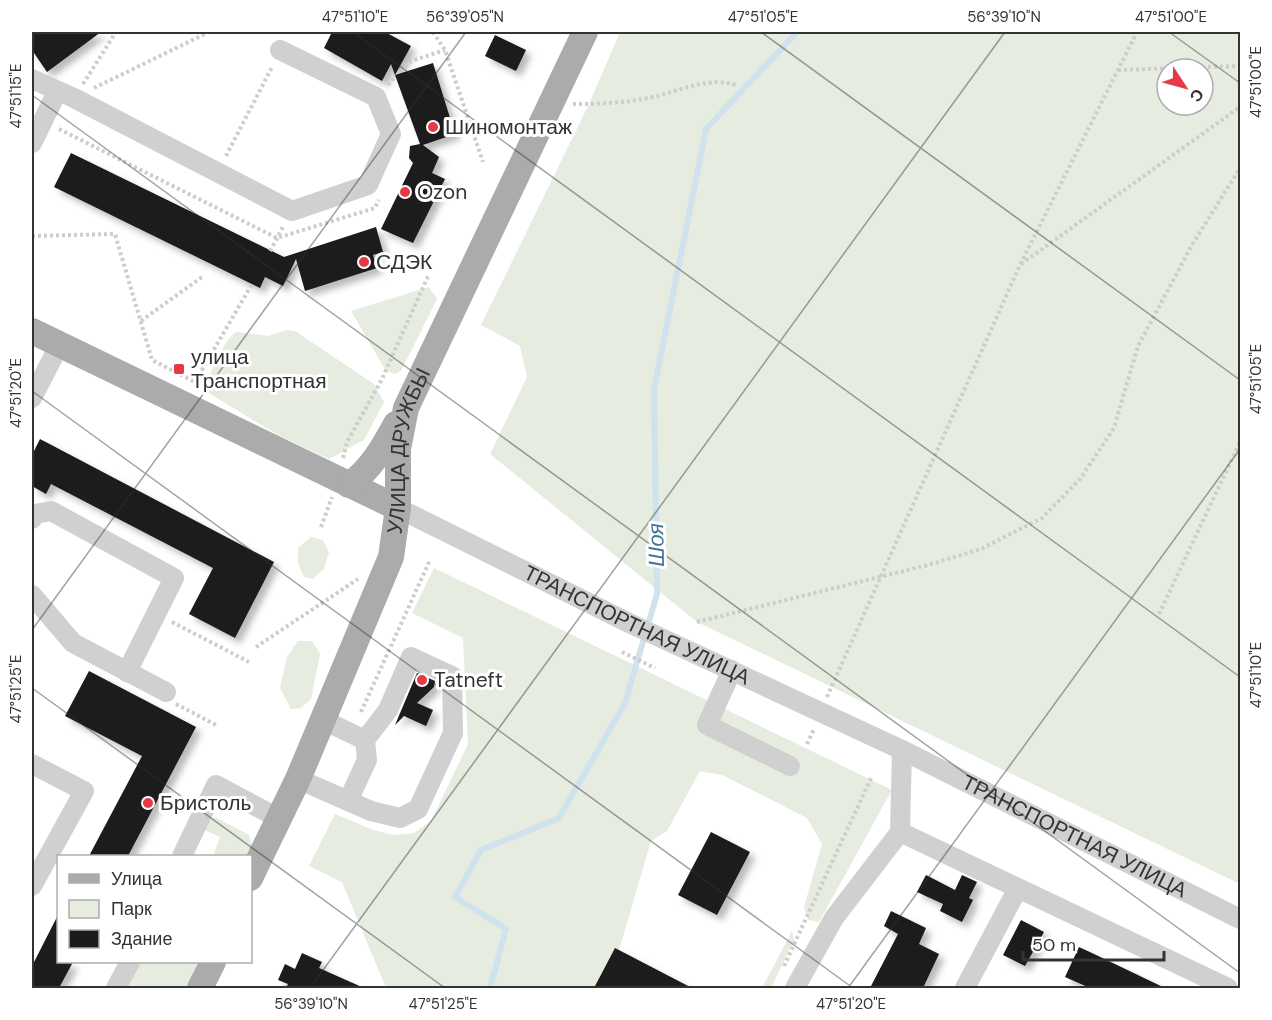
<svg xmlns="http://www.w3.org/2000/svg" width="1272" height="1020" font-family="'DM Sans',sans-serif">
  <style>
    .green { fill: #e6ecdf; fill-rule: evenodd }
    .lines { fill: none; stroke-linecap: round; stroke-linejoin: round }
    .stream { stroke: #cfe2ee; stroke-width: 6 }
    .building { fill: #1a1a1a; filter: url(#shadow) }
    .path { stroke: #cdcdcd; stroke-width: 4; stroke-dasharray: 3 3; stroke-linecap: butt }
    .minor { stroke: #d0d0d0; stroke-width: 20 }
    .major { stroke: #ababab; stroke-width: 26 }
    .ticks { fill: none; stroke: #333; stroke-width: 1.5; stroke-opacity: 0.45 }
    .poi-dot { fill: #e63946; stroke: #fff; stroke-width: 2 }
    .labels { text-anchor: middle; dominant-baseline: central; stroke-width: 6; stroke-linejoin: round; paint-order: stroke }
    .poi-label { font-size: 21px; fill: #333; stroke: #fff; text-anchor: start }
    .street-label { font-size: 21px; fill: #333; stroke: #fff }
    .water-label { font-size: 22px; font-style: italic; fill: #3f7597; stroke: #fff }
    .neatline { fill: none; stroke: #333; stroke-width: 2 }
    .ticks-label { font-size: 15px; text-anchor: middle; fill: #333 }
  </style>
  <defs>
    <filter id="shadow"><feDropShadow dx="5.5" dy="5.5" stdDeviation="3" flood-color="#0004"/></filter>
  </defs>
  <rect width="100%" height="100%" fill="#fff"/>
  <!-- green -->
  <path class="green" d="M620,32H1240V884L697,622L490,454L527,377L520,346L481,325L589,104ZM1167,69H1203V105H1167Z
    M429,287L437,299L401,371L395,374L386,371L351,311Z
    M287,330L295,331L374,384L384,402L364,440L329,459L278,435L207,392L205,386C213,369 221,344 236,332L268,336Z
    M311,537L323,540L329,552L324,569L313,579L304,577L298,564V548Z
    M434,568L892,790L819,922L808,920L804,907L822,844L807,818L722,775L700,771L667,831L651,841L608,988H386L342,882L309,866L335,814L373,830L394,835L414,833L431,821L468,744L463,638L412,613Z
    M298,641H312L320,654L311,699L301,708L291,709L280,688L287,657Z
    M215,817L249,835L252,846L247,856H213L220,837L202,829L204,820Z
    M792,931L794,940L771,988H762Z
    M137,962H198L186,988H124Z"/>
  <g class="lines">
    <!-- stream -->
    <path class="stream" d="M490,988L506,929L455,897L481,850L559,818L625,703L657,594L654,389L706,129L797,32"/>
  </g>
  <!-- building -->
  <path class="building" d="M32,32H101L47,72L32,50Z
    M332,32H385L411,46L395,75L433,63L455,134L423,145L439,157L432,173L445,179L413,243L381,229L413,163L409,158L410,146L420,144L391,64L382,81L324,48Z
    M495,35L526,50L516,71L485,56Z
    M71,153L284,257L376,227L383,252L373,255L377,268L305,291L296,259L283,286L265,277L260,288L54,187Z
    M40,439L274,562L235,638L189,614L213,568L51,484L46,494L32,486V455Z
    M89,671L196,727L128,856H89L142,756L65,716Z
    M417,673L435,681L434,687L417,703L433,710L426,726L404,716L395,725Z
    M711,832L750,852L717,915L678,895Z
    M926,875L955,890L962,875L977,882L969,898L973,900L962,922L940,911L943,904L917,892Z
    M891,911L926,928L919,944L939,954L923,988H870L898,934L884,926Z
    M58,915V962H73L59,988H32V966Z
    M1021,920L1044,932L1025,966L1003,955Z
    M1079,947L1094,954L1165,988H1090L1065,977Z
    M615,948L692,988H594Z
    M302,953L322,962L319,968L364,988H286L288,984L278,980L285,964L295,969Z"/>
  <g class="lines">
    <!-- path -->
    <path class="path" d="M433,32L445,50L483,162
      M405,67L411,61L445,50
      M1118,70L1240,66
      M83,84L116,32
      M388,85L395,77
      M94,88L209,32
      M573,104C600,104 626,103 653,97C680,91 709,76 736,85
      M59,129L277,238L375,208L379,200
      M226,156L272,67
      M32,236L115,234L152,360L195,382L252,284
      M270,251L284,225
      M1021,264L1240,107
      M141,321L202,277
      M343,458L347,442L382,379L429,274
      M321,527L332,497
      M1159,614L1240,442
      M172,622L249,662
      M697,622L928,565L981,549L1042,518L1080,479L1114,428L1138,346L1192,245L1240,168
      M256,647L358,579
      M622,652L655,668
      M827,697L1020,265L1137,32
      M176,704L218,726
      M361,712L430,560
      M807,744L814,729
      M784,966L872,776"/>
    <!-- minor -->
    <g class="minor">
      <path d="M32,79L74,98L292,211L368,185L391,134L376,97L280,50"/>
      <path d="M32,143L57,92"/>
      <path d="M32,398L60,344"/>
      <path id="s1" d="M398,508L629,623L902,750L1240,919"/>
      <path d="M32,519L35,514L51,511L174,578L127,672"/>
      <path d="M32,595L73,643L166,692"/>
      <path d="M732,670L707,725L790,766"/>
      <path d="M32,764L84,791L32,886"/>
      <path d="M298,779L371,811L400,818L418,809L453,733L452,676L411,657L388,710L365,740L323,720"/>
      <path d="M348,801L367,760L365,740"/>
      <path d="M900,832L1228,988"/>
      <path d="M182,856L216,785L278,818"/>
      <path d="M116,988L130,962"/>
      <path d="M795,988L834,918L900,832L902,750"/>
      <path d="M965,988L1017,890"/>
    </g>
    <!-- major -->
    <g class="major">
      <path d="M32,331L398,508"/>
      <path d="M349,485C371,469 383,448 396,424"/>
      <path id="s2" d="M250,878L298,779L391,557L398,508V449L406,408L585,32"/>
      <path d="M200,988L213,962"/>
    </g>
  </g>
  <!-- ticks -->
  <path class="ticks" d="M353,32L1240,677M761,32L1240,380M1169,32L1240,83M32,95L1240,973M32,391L853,988M32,630L466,32M32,688L445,988M32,985L37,988M310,988L1005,32M848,988L1240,449"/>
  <!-- markers -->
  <g class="poi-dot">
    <circle cx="433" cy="127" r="6"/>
    <circle cx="405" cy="192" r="6"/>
    <circle cx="364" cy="262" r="6"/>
    <rect x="173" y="363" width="12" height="12" rx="3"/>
    <circle cx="422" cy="680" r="6"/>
    <circle cx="148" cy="803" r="6"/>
  </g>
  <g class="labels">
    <!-- poi labels -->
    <g class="poi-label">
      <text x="445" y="127">Шиномонтаж</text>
      <text x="417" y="192">Ozon</text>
      <text x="376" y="262">СДЭК</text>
      <text x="191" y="357">улица<tspan x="191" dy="24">Транспортная</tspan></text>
      <text x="434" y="680">Tatneft</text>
      <text x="160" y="803">Бристоль</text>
    </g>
    <!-- street labels -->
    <g class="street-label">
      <text stroke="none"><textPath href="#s2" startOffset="459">УЛИЦА ДРУЖБЫ</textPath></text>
      <text stroke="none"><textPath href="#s1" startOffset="266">ТРАНСПОРТНАЯ УЛИЦА</textPath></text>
      <text stroke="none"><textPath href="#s1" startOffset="752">ТРАНСПОРТНАЯ УЛИЦА</textPath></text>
    </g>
    <!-- water labels -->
    <g class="water-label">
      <text transform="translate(656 545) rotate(-91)">Шоя</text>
    </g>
  </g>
  <!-- border -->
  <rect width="1272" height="1020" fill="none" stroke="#ffffff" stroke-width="66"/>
  <!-- legend -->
  <rect x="57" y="855" width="195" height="108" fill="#ffffff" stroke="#adadad" stroke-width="1.5"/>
  <rect x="69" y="874" width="30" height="9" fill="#ababab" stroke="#adadad" stroke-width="1.5"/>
  <text x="111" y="885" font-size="18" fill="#333333">Улица</text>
  <rect x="69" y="900" width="30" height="18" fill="#e6ecdf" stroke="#adadad" stroke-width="1.5"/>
  <text x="111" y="915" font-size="18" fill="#333333">Парк</text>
  <rect x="69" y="930" width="30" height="18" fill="#1a1a1a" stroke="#adadad" stroke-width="1.5"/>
  <text x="111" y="945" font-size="18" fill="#333333">Здание</text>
  <!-- north arrow -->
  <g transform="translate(1185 87) rotate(126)"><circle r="28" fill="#ffffff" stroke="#adadad" stroke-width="1.5"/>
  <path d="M0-4.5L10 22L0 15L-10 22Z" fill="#e63946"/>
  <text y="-9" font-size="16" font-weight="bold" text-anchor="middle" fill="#333333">С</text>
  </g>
  <!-- scale -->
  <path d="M1023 951v9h141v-9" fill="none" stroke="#333333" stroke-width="3"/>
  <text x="1032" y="951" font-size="18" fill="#333333" stroke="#ffffff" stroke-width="4.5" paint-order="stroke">50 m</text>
  <rect x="33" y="33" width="1206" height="954" class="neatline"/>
  <g class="ticks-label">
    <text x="355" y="22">47°51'10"E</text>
    <text x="465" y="22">56°39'05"N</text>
    <text x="763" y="22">47°51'05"E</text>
    <text x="1004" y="22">56°39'10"N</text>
    <text x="1171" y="22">47°51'00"E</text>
    <text transform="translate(1256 82) rotate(-90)" y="5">47°51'00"E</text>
    <text transform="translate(16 96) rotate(-90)" y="5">47°51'15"E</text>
    <text transform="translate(1256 379) rotate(-90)" y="5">47°51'05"E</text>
    <text transform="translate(16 393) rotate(-90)" y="5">47°51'20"E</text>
    <text transform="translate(1256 675) rotate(-90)" y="5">47°51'10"E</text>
    <text transform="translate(16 689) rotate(-90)" y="5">47°51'25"E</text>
    <text x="311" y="1009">56°39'10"N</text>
    <text x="443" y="1009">47°51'25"E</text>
    <text x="851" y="1009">47°51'20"E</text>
  </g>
</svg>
